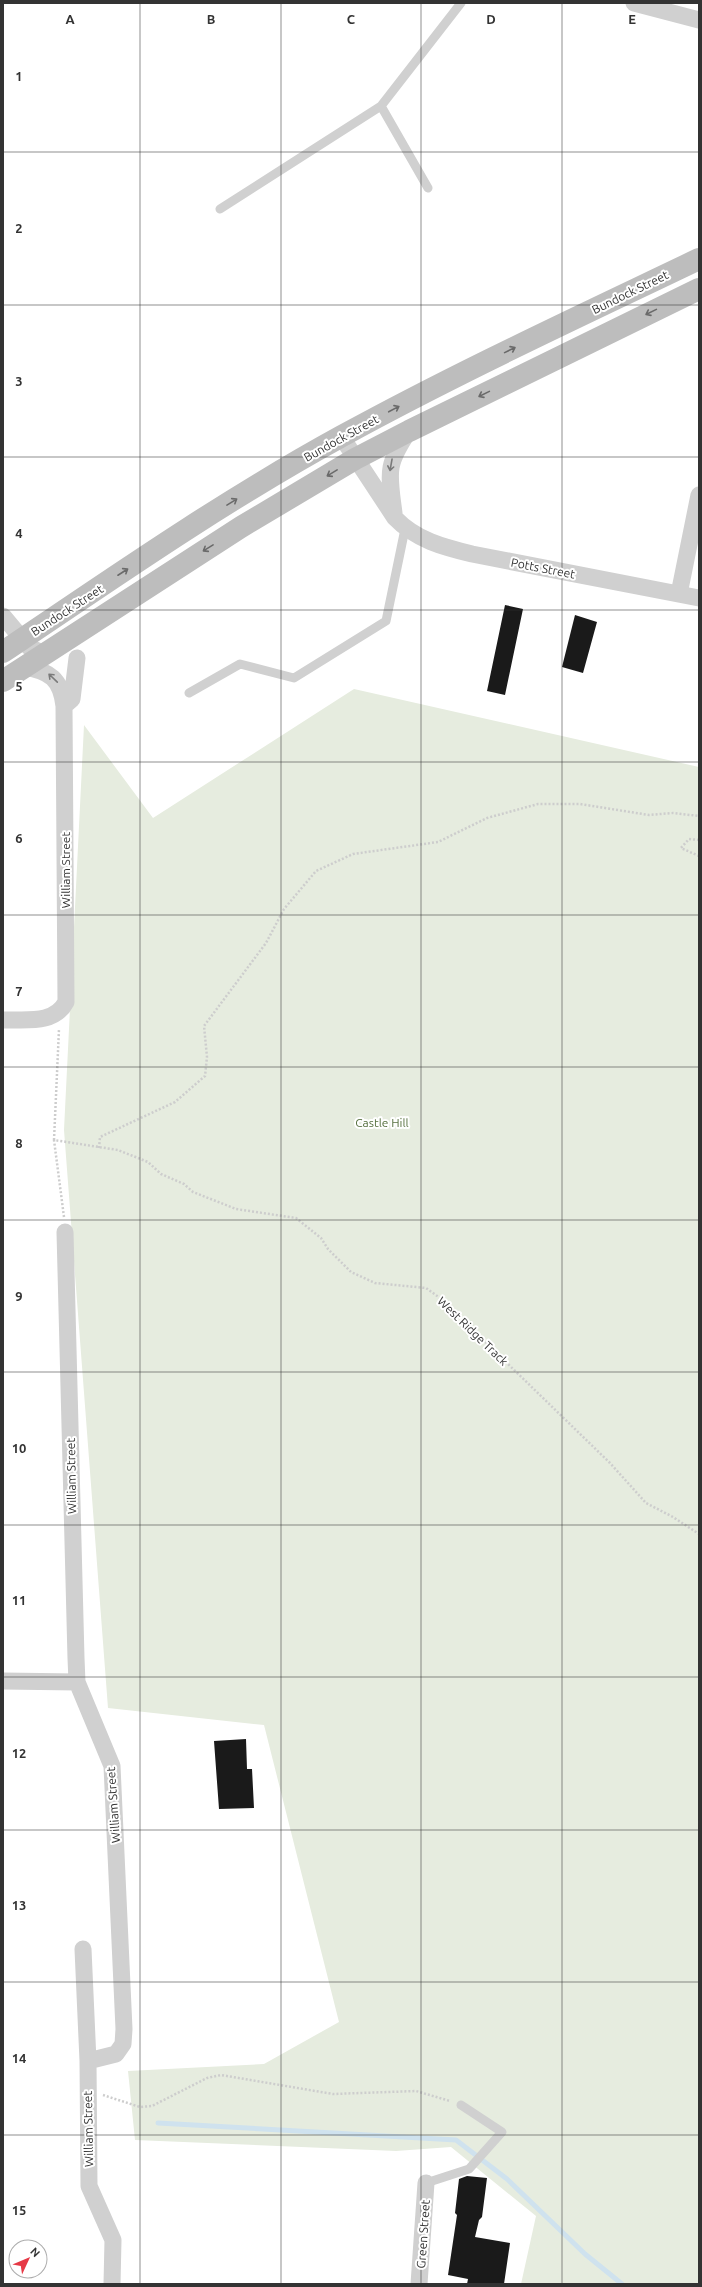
<svg xmlns="http://www.w3.org/2000/svg" width="702" height="2287" font-family="Ubuntu,sans-serif">
  <style>
    .green { fill: #e6ecdf }
    .lines { fill: none; stroke-linecap: round; stroke-linejoin: round }
    .stream { stroke: #cfe2ee; stroke-width: 5 }
    .building { fill: #1a1a1a }
    .path { stroke: #cdcdcd; stroke-width: 2.5; stroke-dasharray: 2 2; stroke-linecap: butt }
    .lane { stroke: #d0d0d0; stroke-width: 9 }
    .street { stroke: #d0d0d0; stroke-width: 17 }
    .secondary { stroke: #bdbdbd; stroke-width: 22 }
    .oneway { stroke: #6a6a6a }
    .oneway2 { stroke: #7a7a7a }
    .grid { fill: none; stroke: #333; stroke-width: 1; stroke-opacity: 0.55 }
    .labels { text-anchor: middle; dominant-baseline: central; stroke-width: 4; stroke-linejoin: round; paint-order: stroke }
    .street-label { font-size: 12px; fill: #333; stroke: #fff }
    .park-label { font-size: 12px; fill: #56703f; stroke: #fff }
    .grid-label { font-size: 13px; text-anchor: middle; font-weight: bold; fill: #333; stroke: #fff; stroke-width: 4; stroke-linejoin: round; paint-order: stroke }
  </style>
  <rect width="100%" height="100%" fill="#fff"/>
  <!-- green -->
  <path class="green" d="M354,689L699,767V2284H521L536,2216L451,2147L396,2151L135,2140L128,2071L264,2064L339,2022L264,1725L108,1708L64,1130L84,725L153,818Z"/>
  <g class="lines">
    <!-- stream -->
    <path class="stream" d="M158,2123L456,2140L507,2179L585,2254L622,2284"/>
  </g>
  <!-- building -->
  <path class="building" d="M505,605L523,609L505,695L487,691Z
    M575,615L597,622L583,673L562,667Z
    M246,1739L247,1769H252L254,1808L219,1809L214,1741Z
    M467,2176L487,2178L482,2217L479,2220L475,2237L510,2243L504,2284H467L468,2279L448,2275L457,2215L455,2213L459,2179Z"/>
  <g class="lines">
    <!-- path -->
    <path class="path" d="M699,840L689,839L681,848L699,856
      M54,1140L59,1029
      M99,1148L100,1137L175,1102L205,1076L207,1057L204,1026L266,943L284,909L316,871L353,854L438,842L487,818L538,804H580L649,815L673,813L699,816
      M64,1217L54,1140L118,1150L148,1162L161,1174L184,1184L193,1192L236,1209L296,1218L321,1238L328,1249L351,1272L375,1283L426,1288L440,1298L610,1463L646,1503L673,1517L699,1534
      M103,2095L140,2107L152,2106L207,2078L221,2075L333,2094L416,2091L450,2101"/>
    <!-- lane -->
    <path class="lane" d="M381,106L428,188
      M220,209L381,106L461,3
      M189,693L240,664L294,678L386,621L405,529
      M426,2183L469,2169L502,2132L461,2105"/>
    <!-- street -->
    <path class="street" d="M634,3L699,20
      M341,436L395,518C416,540 443,547 472,554L699,598
      M394,513C389,473 385,466 409,431
      M679,594L699,495
      M3,616L29,647L44,654
      M24,667C50,671 61,679 64,706
      M3,1020C25,1019 54,1025 66,1002L64,706L72,699L77,658
      M65,1232L76,1658L77,1682L112,1766L124,2029L123,2044L116,2054L88,2061L89,2186L113,2240L112,2284
      M3,1681L77,1682
      M83,1949L88,2061
      M419,2284L426,2183"/>
    <!-- secondary -->
    <path class="secondary" d="M3,652C114,577 225,500 342,436C459,372 580,316 699,259
      M3,681L241,527L355,459L409,431L699,289"/>
  </g>
  <!-- one-way arrows -->
  <defs><path id="oneway-shaft" d="M-6 0H5M1.5-3L5.5 0L1.5 3" fill="none" stroke-width="1.6" stroke-linecap="round" stroke-linejoin="round"/></defs>
  <g class="oneway">
    <use href="#oneway-shaft" transform="translate(651 312) rotate(154)"/>
    <use href="#oneway-shaft" transform="translate(510 350) rotate(-26)"/>
    <use href="#oneway-shaft" transform="translate(484 394) rotate(154)"/>
    <use href="#oneway-shaft" transform="translate(394 409) rotate(-28)"/>
    <use href="#oneway-shaft" transform="translate(332 473) rotate(149)"/>
    <use href="#oneway-shaft" transform="translate(232 502) rotate(-32)"/>
    <use href="#oneway-shaft" transform="translate(208 548) rotate(148)"/>
    <use href="#oneway-shaft" transform="translate(123 572) rotate(-33)"/>
  </g>
  <g class="oneway2">
    <use href="#oneway-shaft" transform="translate(391 465) rotate(100)"/>
    <use href="#oneway-shaft" transform="translate(53 678) rotate(-136)"/>
  </g>
  <!-- grid -->
  <path class="grid" d="M140,3V2284M281,3V2284M421,3V2284M562,3V2284M3,152H699M3,305H699M3,457H699M3,610H699M3,762H699M3,915H699M3,1067H699M3,1220H699M3,1372H699M3,1525H699M3,1677H699M3,1830H699M3,1982H699M3,2135H699"/>
  <g class="labels">
    <!-- street labels -->
    <g class="street-label">
      <text transform="translate(630 292) rotate(-26)">Bundock Street</text>
      <text transform="translate(341 438) rotate(-29)">Bundock Street</text>
      <text transform="translate(543 568) rotate(11)">Potts Street</text>
      <text transform="translate(67 610) rotate(-33)">Bundock Street</text>
      <text transform="translate(65 870) rotate(-90)">William Street</text>
      <text transform="translate(473 1331) rotate(44)">West Ridge Track</text>
      <text transform="translate(71 1476) rotate(-91)">William Street</text>
      <text transform="translate(113 1805) rotate(-94)">William Street</text>
      <text transform="translate(88 2129) rotate(-91)">William Street</text>
      <text transform="translate(423 2234) rotate(-86)">Green Street</text>
    </g>
    <!-- park labels -->
    <g class="park-label">
      <text x="382" y="1122">Castle Hill</text>
    </g>
  </g>
  <g class="grid-label">
    <text x="70" y="24">A</text>
    <text x="211" y="24">B</text>
    <text x="351" y="24">C</text>
    <text x="491" y="24">D</text>
    <text x="632" y="24">E</text>
    <text x="19" y="81">1</text>
    <text x="19" y="233">2</text>
    <text x="19" y="386">3</text>
    <text x="19" y="538">4</text>
    <text x="19" y="691">5</text>
    <text x="19" y="843">6</text>
    <text x="19" y="996">7</text>
    <text x="19" y="1148">8</text>
    <text x="19" y="1301">9</text>
    <text x="19" y="1453">10</text>
    <text x="19" y="1605">11</text>
    <text x="19" y="1758">12</text>
    <text x="19" y="1910">13</text>
    <text x="19" y="2063">14</text>
    <text x="19" y="2215">15</text>
  </g>
  <!-- border -->
  <rect width="702" height="2287" fill="none" stroke="#333333" stroke-width="8"/>
  <!-- north arrow -->
  <g transform="translate(28 2259) rotate(46)"><circle r="19" fill="#ffffff" stroke="#adadad"/>
  <path d="M0-3L7 15L0 10L-7 15Z" fill="#e63946"/>
  <text y="-6" font-size="11" font-weight="bold" text-anchor="middle" fill="#333333">N</text>
  </g>
</svg>
